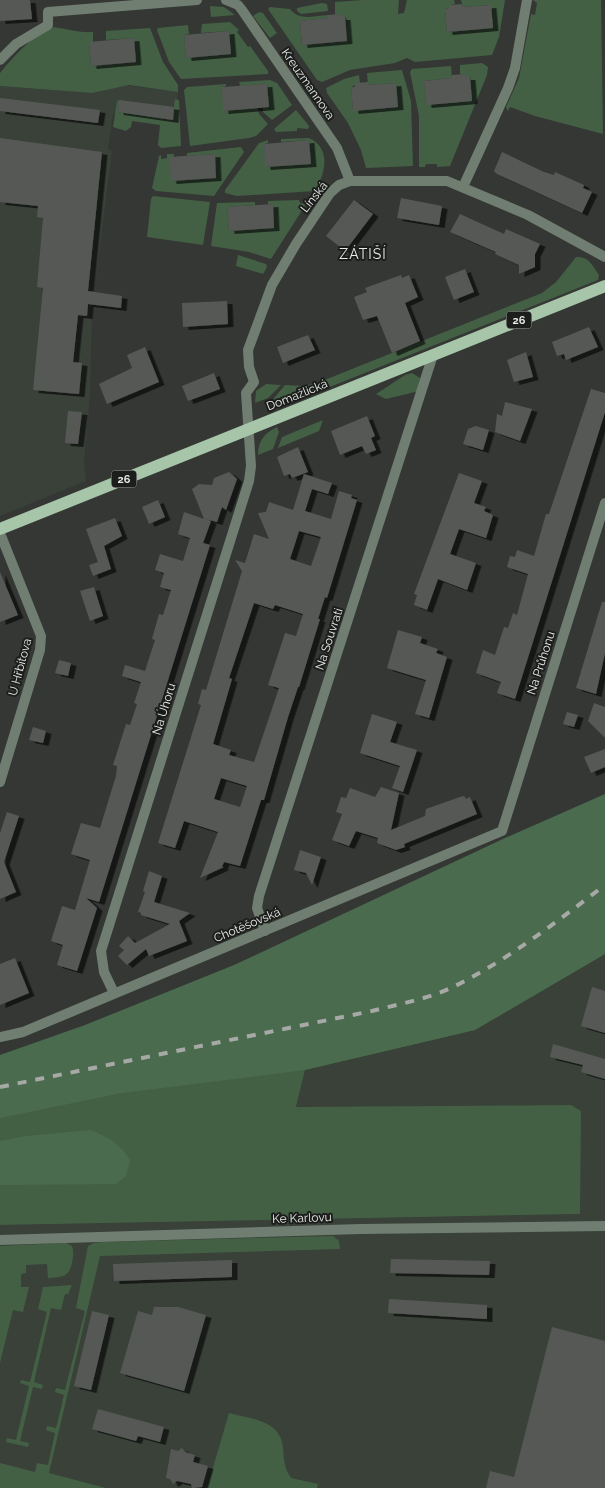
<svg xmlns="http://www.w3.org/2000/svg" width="605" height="1488" font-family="Raleway,sans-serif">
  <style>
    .built { fill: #394139 }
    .green { fill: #436045 }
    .forest { fill: #4a6b4d }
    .building { fill: #555955; fill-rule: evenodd; filter: url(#shadow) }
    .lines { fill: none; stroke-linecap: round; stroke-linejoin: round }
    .street { stroke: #6f7e70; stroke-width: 10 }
    .primary { stroke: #a7c5a8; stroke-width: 12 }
    .rail { stroke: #a7a9a7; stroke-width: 4; stroke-dasharray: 9 9; stroke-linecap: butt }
    .labels { text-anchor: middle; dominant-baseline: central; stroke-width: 4; stroke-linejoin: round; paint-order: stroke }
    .shield { fill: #1c1e1c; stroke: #acaeac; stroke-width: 1 }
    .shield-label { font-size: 11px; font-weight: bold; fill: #e9ebe9 }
    .street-label { font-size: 12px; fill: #e9ebe9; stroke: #1c1e1c }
    .neighbourhood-label { font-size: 14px; letter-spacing: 1px; fill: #e9ebe9; stroke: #1c1e1c }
  </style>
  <defs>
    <filter id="shadow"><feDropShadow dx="5.5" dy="3" stdDeviation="0" flood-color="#0009"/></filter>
  </defs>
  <rect width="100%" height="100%" fill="#343734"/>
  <!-- built -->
  <path class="built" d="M123,85L178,92L174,122L113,114L108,149L112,151L92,309L90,396L84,462L86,481L0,516V86L92,93Z
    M605,954V1488H0V1225L579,1214L571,1105L296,1108L305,1070L475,1030Z"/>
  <!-- green -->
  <path class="green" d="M363,0H399L398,14L404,13L407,0H454L455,4L450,5V8L445,9L447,32L492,28L490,5L463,7L461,0H505L499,37L492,55L415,62L407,58L395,63L350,70L322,82L317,80L268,9L270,7L290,9C299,21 313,16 328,15V18L300,21L302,45L347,41L345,17H341L340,14L335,15V2Z
    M533,0H601L603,134L535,116L510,107L508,111L506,107L519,78L531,14L535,15L537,3Z
    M322,3L327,4L328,11L301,14L297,11V8Z
    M210,6L224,7L235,15L211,17Z
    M259,12L263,13L277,33L270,38L253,16Z
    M230,22L239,30L237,32L248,47L250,46L268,71V74L181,79L169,62L157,30L158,28L188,25L189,34L184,35L186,58L231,54L229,31L201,33L202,24Z
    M51,27C66,28 77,33 93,32V42H89L91,66L136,62L134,38L106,40V31L150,28L163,62L178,85V92L129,85L92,93L0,86V73C15,55 30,38 51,27Z
    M482,63L488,67L487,75L450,166L437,167V164H426L425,167H419V116L410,72L412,69L451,66L452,78L424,81L426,104L465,77L464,74H460V65Z
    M402,70L411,101L413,166L366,168L361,150L348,123L327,93L326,88L344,79L359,75L360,83L351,87L353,110L398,107L396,83L368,85L367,73Z
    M270,80L277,83L292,105L272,120L263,112V108L269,107L267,84L240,86L239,82Z
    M226,84V86L222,87L224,111L258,108L259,114L268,124L256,136L249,138L190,146L184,90L187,87Z
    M175,99L179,100L181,146L161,148L158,145L160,125L132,121L131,127L126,131L113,127L117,101L119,100L118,112L172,120Z
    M296,110L309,126L308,129L297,128V131L276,132L274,129Z
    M309,138C331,148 326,172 315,191L237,196L225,193V190L259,143L268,140V143L264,144L266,167L311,164L309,140L281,142V139Z
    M241,147L244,152L214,196L156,191L152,188L159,156L161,155V159L167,158V154H174L171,181L216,178L215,154L187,156V153Z
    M153,196L210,202L203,245L147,237L151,199Z
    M299,200L300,203L306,204L271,259L249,252L211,246L217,203L255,202V205L227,207L229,231L274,228L273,204H268V201Z
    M238,255L266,264L267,267L263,274L236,266Z
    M576,257C589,256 592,265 599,275L598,280L277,408L274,398L285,385L303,386L317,383L542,293L556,282Z
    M412,373L420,378L419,391L386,399L376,394L405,375Z
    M266,384L281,385L268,398L255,403L256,391Z
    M323,420L319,431L278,448L282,437Z
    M277,427L279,432L273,449L258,455C258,440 265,433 277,427Z
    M605,954L475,1030L305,1070L296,1107L571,1105L581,1111L580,1214L0,1225V1055Z
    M333,1236L339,1241L340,1249L100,1256L49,1473L106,1488H0V1463L35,1472L37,1463L48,1465L55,1433L46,1430L47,1426L56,1428L64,1395L55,1392L56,1388L65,1390L85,1311L76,1308L88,1246L94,1243L103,1242Z
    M66,1243L72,1246C74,1252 73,1257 72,1263C69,1277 63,1277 48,1278L47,1264L26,1265V1273L21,1274V1287H29L23,1312L13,1310L0,1363V1246Z
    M72,1285L68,1294H65L61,1310L51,1308L34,1382L43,1385L42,1389L33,1387L20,1441L29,1443L28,1447L6,1442L7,1438L16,1440L29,1386L20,1383L21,1380L30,1382L47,1312L38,1309L43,1287Z
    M229,1413C251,1419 281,1420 283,1448C284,1459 284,1468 291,1478L318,1484L317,1488H207Z"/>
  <!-- forest -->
  <path class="forest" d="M605,794V954L475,1030L305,1070L122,1093L0,1118V1055L85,1025L234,965L505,838Z
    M90,1130C108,1137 120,1143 130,1160L126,1176L116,1184L0,1185V1141L26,1136Z"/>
  <!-- building -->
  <path class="building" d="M0,0H30L32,19L0,21Z
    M462,4L463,7L491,5L493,28L447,32L445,9L450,8V5Z
    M340,14L341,17H345L347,41L302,45L300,21L328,18V15Z
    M229,31L231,54L186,58L184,35Z
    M134,38L136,62L91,66L89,42Z
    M465,74V77H470L472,101L426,105L424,81L452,78V75Z
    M368,82V85L396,83L398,107L353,111L351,87H355V83Z
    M267,84L269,107L223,111L222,87Z
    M0,98L100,110L98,123L0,111Z
    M119,100L174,107L173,120L118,112Z
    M0,138L102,152L88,291L122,296L121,308L88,304L87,316L78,315L73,362L82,363L79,394L33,390L43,288L37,287L43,218L37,217L38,206L0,202Z
    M309,140L311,164L265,167L264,144Z
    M502,152L544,172L554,175L555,172L584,185L583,188L592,192L582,213L497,174L494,171Z
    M215,154L216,178L171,181L169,157Z
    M401,198L442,206L439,225L397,218Z
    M354,200L373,214L345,251L326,236Z
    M273,204L274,228L229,231L227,207Z
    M460,214L504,234L506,229L540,244L535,254V267L519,274V265L495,254L496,252L450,232Z
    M465,269L474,292L454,300L445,277Z
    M401,275L402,278L409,275L418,297L405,303L420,341L392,353L377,316L363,320L354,297L367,292L365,288Z
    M227,301L228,324L183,327L182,303Z
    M589,327L598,347L566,360L564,354L557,356L552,342Z
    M308,335L315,350L283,363L277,347Z
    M145,347L159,382L107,404L99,384L132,368L127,355Z
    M526,352L533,377L514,382L507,360Z
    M214,373L220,389L188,401L182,386Z
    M591,389L605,393V412L515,699L497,693L501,682L476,673L483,650L495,655L504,627L508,628L513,613L517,615L528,574L507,567L510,556L515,557L517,550L534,556L546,514H549Z
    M505,402L532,409L520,441L495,432L497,414L502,416Z
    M68,411L82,412L78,444L65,443Z
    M367,416L375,436L371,438L376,450L366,454L362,446L340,455L331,431Z
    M476,426L489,430L483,450L463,444L468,429Z
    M298,447L308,472L292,478L290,474L284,476L277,457Z
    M229,472L237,479L226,510L222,507L217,522L206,519L211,521L203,543L210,545L99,902L86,898L97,908L77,971L57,965L63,945L51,941L62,906L75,910L90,860L71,854L81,823L100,828L116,776L117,766L113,765L126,724L130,725L137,704L134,703L141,682L122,676L125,665L145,671L155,640L152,639L159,614L163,615L171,590L160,587L164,573L155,570L160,554L183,561L190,538L178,534L184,512L204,519L192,489L199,484L212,485L214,478Z
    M459,473L482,481L474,503L486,507L484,511L493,515L486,538L459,529L450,554L476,563L467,590L438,579L427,610L414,605L417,595L414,594Z
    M304,474L332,483L328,494L312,489L305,511L331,519L339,491L352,495L351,498L357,500L327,598L325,597L318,619H320L299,687H298L288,717L264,800H261L240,866L224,862L222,867H224L200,878L218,832L184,821L175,848L158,843L201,705L198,704L202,689L206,690L242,571L235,560L245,563L254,534L269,539L258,513L266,512L269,502L293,510ZM299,531L321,537L311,566L290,559ZM254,603L273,609L275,605L303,614L296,636L285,633L268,685L279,688L254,762L229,755L231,750L213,744L232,679L229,678ZM221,778L247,786L240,807L214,799Z
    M158,500L165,517L149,524L142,507Z
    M115,518L122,536L104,546L111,569L93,576L89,565L98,562L86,529Z
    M0,572L18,615L0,622Z
    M94,587L103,616L90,621L80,591Z
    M602,602H605V653L596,694L576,688Z
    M398,630L422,637L420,643L438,649L436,653L447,657L429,718L415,714L426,680L387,668Z
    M59,660L71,663L68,676L55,673Z
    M594,703L605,707V738L588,721Z
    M567,712L578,715L574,727L563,724Z
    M372,714L397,722L390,742L417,750L403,792L392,788L400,766L360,753Z
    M33,727L46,731L43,743L29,740Z
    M605,749V767L591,773L584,757Z
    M381,787L399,793L391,830L425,816L426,809L460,797L464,796L466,799L470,797L477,814L404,844L405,847L396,850L377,843L378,838L356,831L349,846L332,840L342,814L336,812L341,797L346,798L350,788L375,797Z
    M7,812L19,816L4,862L16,892L0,899V833Z
    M300,850L321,857L312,885L306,873L294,870Z
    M149,871L162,876L154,902L190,913L179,921L187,941L149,956L146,949L127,965L118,956L124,950L119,946L128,936L135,943L170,924L141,915V913L138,912L145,892L143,891Z
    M15,958L29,993L0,1005V964Z
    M592,987L605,991V1033L581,1026Z
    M553,1044L605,1059V1079L581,1072L583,1065L550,1057Z
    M391,1259L490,1261L489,1275L390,1273Z
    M232,1260V1277L114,1281L113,1264Z
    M389,1299L487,1305V1319L388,1313Z
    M154,1307H178L206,1315L184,1391L120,1373L138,1311L152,1315Z
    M92,1311L109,1315L91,1390L74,1386Z
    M552,1327L605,1341V1488H486L490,1471L514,1477Z
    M98,1409L164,1427L160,1442L138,1436L136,1441L92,1429Z
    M182,1448L185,1452L195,1455L193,1462L208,1466L202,1487L192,1488L191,1484L177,1481L173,1484L170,1479L166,1478L171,1449L178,1451Z"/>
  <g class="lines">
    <!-- street -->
    <path class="street" d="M226,0L238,5L242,10L337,148L350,181
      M0,60L16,44L48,25V12L197,0
      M463,187L508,88L515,68L527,0
      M0,533L41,636L40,650L0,782
      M265,931L257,908L259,896L433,355
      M114,993L104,972L101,951L249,481L251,466L246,393L254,382L249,367L248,350L272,285L296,244L330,193L339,185L350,181H447L528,215L605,257
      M0,1037L23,1032L502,831L605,503
      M0,1240L360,1229L605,1226"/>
    <!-- primary -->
    <path class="primary" d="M0,529L605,286"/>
    <!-- rail -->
    <path class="rail" d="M0,1087L372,1011C399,1004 428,999 453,987C508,960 556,922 605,885"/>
  </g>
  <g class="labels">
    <!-- shield labels -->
    <g class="shield">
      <rect x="506.5" y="311.5" width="25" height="17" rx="4"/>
      <rect x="111.5" y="470.5" width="25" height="17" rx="4"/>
    </g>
    <g class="shield-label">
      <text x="519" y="320">26</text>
      <text x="124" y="479">26</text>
    </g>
    <!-- street labels -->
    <g class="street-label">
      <text transform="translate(308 84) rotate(55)">Kreuzmannova</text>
      <text transform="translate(314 197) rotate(-52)">Línská</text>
      <text transform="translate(297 395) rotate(-22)">Domažlická</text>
      <text transform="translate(329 639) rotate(-72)">Na Souvrati</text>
      <text transform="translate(541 663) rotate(-72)">Na Průhonu</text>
      <text transform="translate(20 667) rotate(-75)">U Hřbitova</text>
      <text transform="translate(164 709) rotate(-73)">Na Úhoru</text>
      <text transform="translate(247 925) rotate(-23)">Chotěšovská</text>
      <text transform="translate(302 1218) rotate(-2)">Ke Karlovu</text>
    </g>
    <!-- neighbourhood labels -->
    <g class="neighbourhood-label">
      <text x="363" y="254">ZÁTIŠÍ</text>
    </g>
  </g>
</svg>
